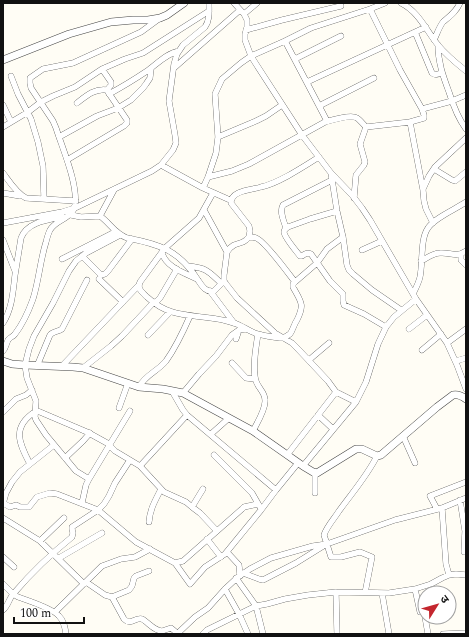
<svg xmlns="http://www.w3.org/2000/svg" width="469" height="637" font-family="Spectral,'Noto Sans Devanagari',serif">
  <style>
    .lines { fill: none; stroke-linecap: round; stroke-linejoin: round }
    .minor-casing { stroke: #444; stroke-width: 6 }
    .tertiary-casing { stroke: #444; stroke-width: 8 }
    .minor { stroke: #fff; stroke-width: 5.5 }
    .tertiary { stroke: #fff; stroke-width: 7 }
  </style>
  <rect width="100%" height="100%" fill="#fffdf5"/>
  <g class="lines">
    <!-- minor casing -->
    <g class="minor-casing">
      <path id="minor" d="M234,3L244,14L247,20V27L245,34V40L251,56L256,64L302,135L331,173L352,195L362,208L370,220L416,299L447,343L457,365L466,389
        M401,3C419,12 426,30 438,45C446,55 456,63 466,71
        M370,9L400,70L422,109L452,101L466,95
        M244,14L257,3
        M246,30L282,20L341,6
        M415,32L432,73C435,76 438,74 442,73
        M434,40C437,34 439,27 443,22C450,16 456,12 460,3
        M285,41L327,121
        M438,45C438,62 443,76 449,92C453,105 458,118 466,129
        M295,59L341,36
        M174,68L240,10
        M11,76L18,94L31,119L38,142L43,166L44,199
        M307,82L426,27
        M109,94C122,87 135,79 147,71C157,64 167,53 179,51
        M77,103C86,96 95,88 107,90
        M3,105L11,122
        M319,106L374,78
        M410,122L424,118V115L422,109
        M3,127L28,112L41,102L53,96L75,87L102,69L125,59L143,53L209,11
        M59,137L97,116L118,108L131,100L143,88L146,84L150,78L151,69
        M218,137L256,121L266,116L282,105
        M319,157C303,167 279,183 261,187C252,190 231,190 231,203L249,226L250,231L249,237L246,240L243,242L234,245L230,248L227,252L224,275V281L226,284L237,298L275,333L292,343L298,349L328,381L336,392L356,402
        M67,160L124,126L127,123V120L108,92L107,90L111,85V82L102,69
        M161,165L203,188L230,200
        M434,169L452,180L455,181L466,172
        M3,173C9,181 16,193 26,198L76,201
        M331,173L337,211L343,237L347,265L349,270L353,274L372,290L401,310
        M208,177L232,171L249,164L325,122C332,120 351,114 357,118C360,120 363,124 366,127L410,122L423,190L424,201L426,209L433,223
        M203,188L208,177L216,153L218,137L215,94L222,79L241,63L251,56L285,41L311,28L370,9L385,3
        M423,189L429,176L435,167L466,138
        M3,193L20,196
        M213,193L199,218L165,248L140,282C137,289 142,292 147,297C173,321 196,313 227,321C231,322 235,323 239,325C244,327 249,331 255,333C259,335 277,338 282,338C284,338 288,335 290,334C293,330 294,324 297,320C305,304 301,302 293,287V284L295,282L317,263L327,249L343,237
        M354,198L356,175L364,165L365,162L360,144L366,127
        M204,210L227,252
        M337,211L310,219L288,227C286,229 284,229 284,232C284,237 297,252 300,256H302C305,254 307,252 311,254L330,281L343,294V301L344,305L364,314L386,327
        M71,215L81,217L100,216C110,223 114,233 127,238C159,244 179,250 198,280C202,286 206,293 214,291L224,281
        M100,216L114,190
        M3,223L62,212L75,208L152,171L161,165L173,150L176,143L175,135L169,101L174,64L177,54L183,45L205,27C210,20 209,12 209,3
        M286,228C284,221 279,212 283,205L332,180
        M249,237C252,237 254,237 256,238C265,241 288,273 295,282
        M3,240L15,271
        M362,250L382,241
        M162,253C166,267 184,273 197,279
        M461,254V260L466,265
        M82,256L100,274L102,275L105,274L108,271L132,239
        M62,259L115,232
        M421,261C427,258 433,253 440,253C451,252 455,258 466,251
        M188,266C207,268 208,271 221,283
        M99,279L123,302
        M210,291L234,323
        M413,294C416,288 419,282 420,277C423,263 420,239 428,228C434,218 456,209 466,202
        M3,323C12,309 13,292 15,275C17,263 19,251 21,238C27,222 47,220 63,217
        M409,329L427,315
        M148,335L170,312
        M236,339L239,330
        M447,343L466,329
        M422,350L441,334
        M3,351C6,348 6,344 8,340C10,337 13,337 15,334C22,325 29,310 33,299C39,280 40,261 46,242C47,238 48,234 50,230C56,219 73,219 75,205C78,184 63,150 56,128L53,121L31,88L30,83V78L43,69L73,63L141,32L160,18
        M309,360L329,343
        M456,361L466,358
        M232,363L246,378L255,379
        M37,366L50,335C53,331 58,332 62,329L87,280
        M62,366L138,286
        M83,368L111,346L122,336L153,303L157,301L160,298L177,269
        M139,387C145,375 158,371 166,361C176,347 183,332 190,316
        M172,391L183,410L187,415L276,490
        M183,393L199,374L216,356L232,335L239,330L246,329
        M119,408L128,383
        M3,412L16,399L26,395L32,390
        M318,415L333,429
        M253,431C257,423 266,409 265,400C265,392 258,388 256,381C252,368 256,347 258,334
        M211,434L229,418
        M403,436L415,463
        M214,455L252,493L260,507
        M287,455L336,392
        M65,458L83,441L90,433
        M30,464C19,443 11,427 36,411L40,412L87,432L107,443L115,451L140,466L164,492L186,502L192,507L200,513L217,531
        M140,466L187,415
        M303,466L356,402L366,382L378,344L386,327L394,317L416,299
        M315,473V493
        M89,479L76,471L46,435L36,420L35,417L36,401L27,378L25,365L29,349L34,336L53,303L69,271L76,261L86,253L120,235
        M460,500L465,531L464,552
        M3,503L10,507L16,505L20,507H29L37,497L50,493L57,494L98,510L136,542L175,563L183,561L242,509L244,507L258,504
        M82,503L86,485L89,479L130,411
        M3,504L6,493L12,482L20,472L54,445
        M192,507L203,489
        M442,508L446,564L449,575
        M437,509L430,496L466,482
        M3,518L40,541L84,584
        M149,522C150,509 155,501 161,489
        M207,539L221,557
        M40,541L64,518
        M227,552L239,565L240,576
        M3,557L14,567
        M59,558L102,533
        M175,563L190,584L205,567L225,554L261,510L276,490L298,463
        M243,573L259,579L263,580L296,563L325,545
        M236,578L256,606L263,634
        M86,582L105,595L112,597L129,590L132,586L134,578L136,576L149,571
        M3,584L13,594L18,597C29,601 52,608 59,616C64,621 65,627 66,634
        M225,589L239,614L248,634
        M415,589L420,612
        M336,592L337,634
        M365,593L372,557L360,552L341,557H331L324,535C327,526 334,519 339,511C352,493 367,476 377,456
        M382,593L389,634
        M112,597L124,619C131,626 135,617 142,619C148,622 154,631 162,631C165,630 168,629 171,628L177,633
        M3,610C9,605 9,597 15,592C32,572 51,554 72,537L73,533L72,529V527L98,510L104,504L109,496L115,483L130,460
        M55,612L102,566L121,559L135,557L150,549
        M425,617L428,634
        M177,634L195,617L208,608L225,589L238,577L250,569L271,558L313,546L327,544L395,520L442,508L466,498
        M203,634L207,630L256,606L267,604L285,599L308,595L336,592L389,593L415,589L431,584L442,578L449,575L456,574L466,575
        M443,634L466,633"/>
    </g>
    <!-- tertiary casing -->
    <g class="tertiary-casing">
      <path id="tertiary" d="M3,60L69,34L111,22L133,20H148L160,18L167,15L184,3
        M3,361L12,364L25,365L73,367L83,368L139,387L163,389L183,393L253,431L303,466L313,472L317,473L356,449H362L377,456L381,455L437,407L453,395C458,394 462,396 466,399"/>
    </g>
    <!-- minor -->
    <use href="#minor" class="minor"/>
    <!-- tertiary -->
    <use href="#tertiary" class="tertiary"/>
  </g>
  <!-- border -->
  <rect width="469" height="637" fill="none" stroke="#111111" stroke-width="8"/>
  <!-- north arrow -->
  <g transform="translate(437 605) rotate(53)"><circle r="19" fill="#ffffff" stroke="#a0a0a0"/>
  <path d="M0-3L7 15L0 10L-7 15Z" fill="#c4262e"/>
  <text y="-6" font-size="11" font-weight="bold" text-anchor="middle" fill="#111111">उ</text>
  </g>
  <!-- scale -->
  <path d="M14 617v6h70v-6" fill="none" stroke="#111111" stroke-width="2"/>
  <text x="20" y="617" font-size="12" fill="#111111" stroke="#ffffff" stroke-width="3" paint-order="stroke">100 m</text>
</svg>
